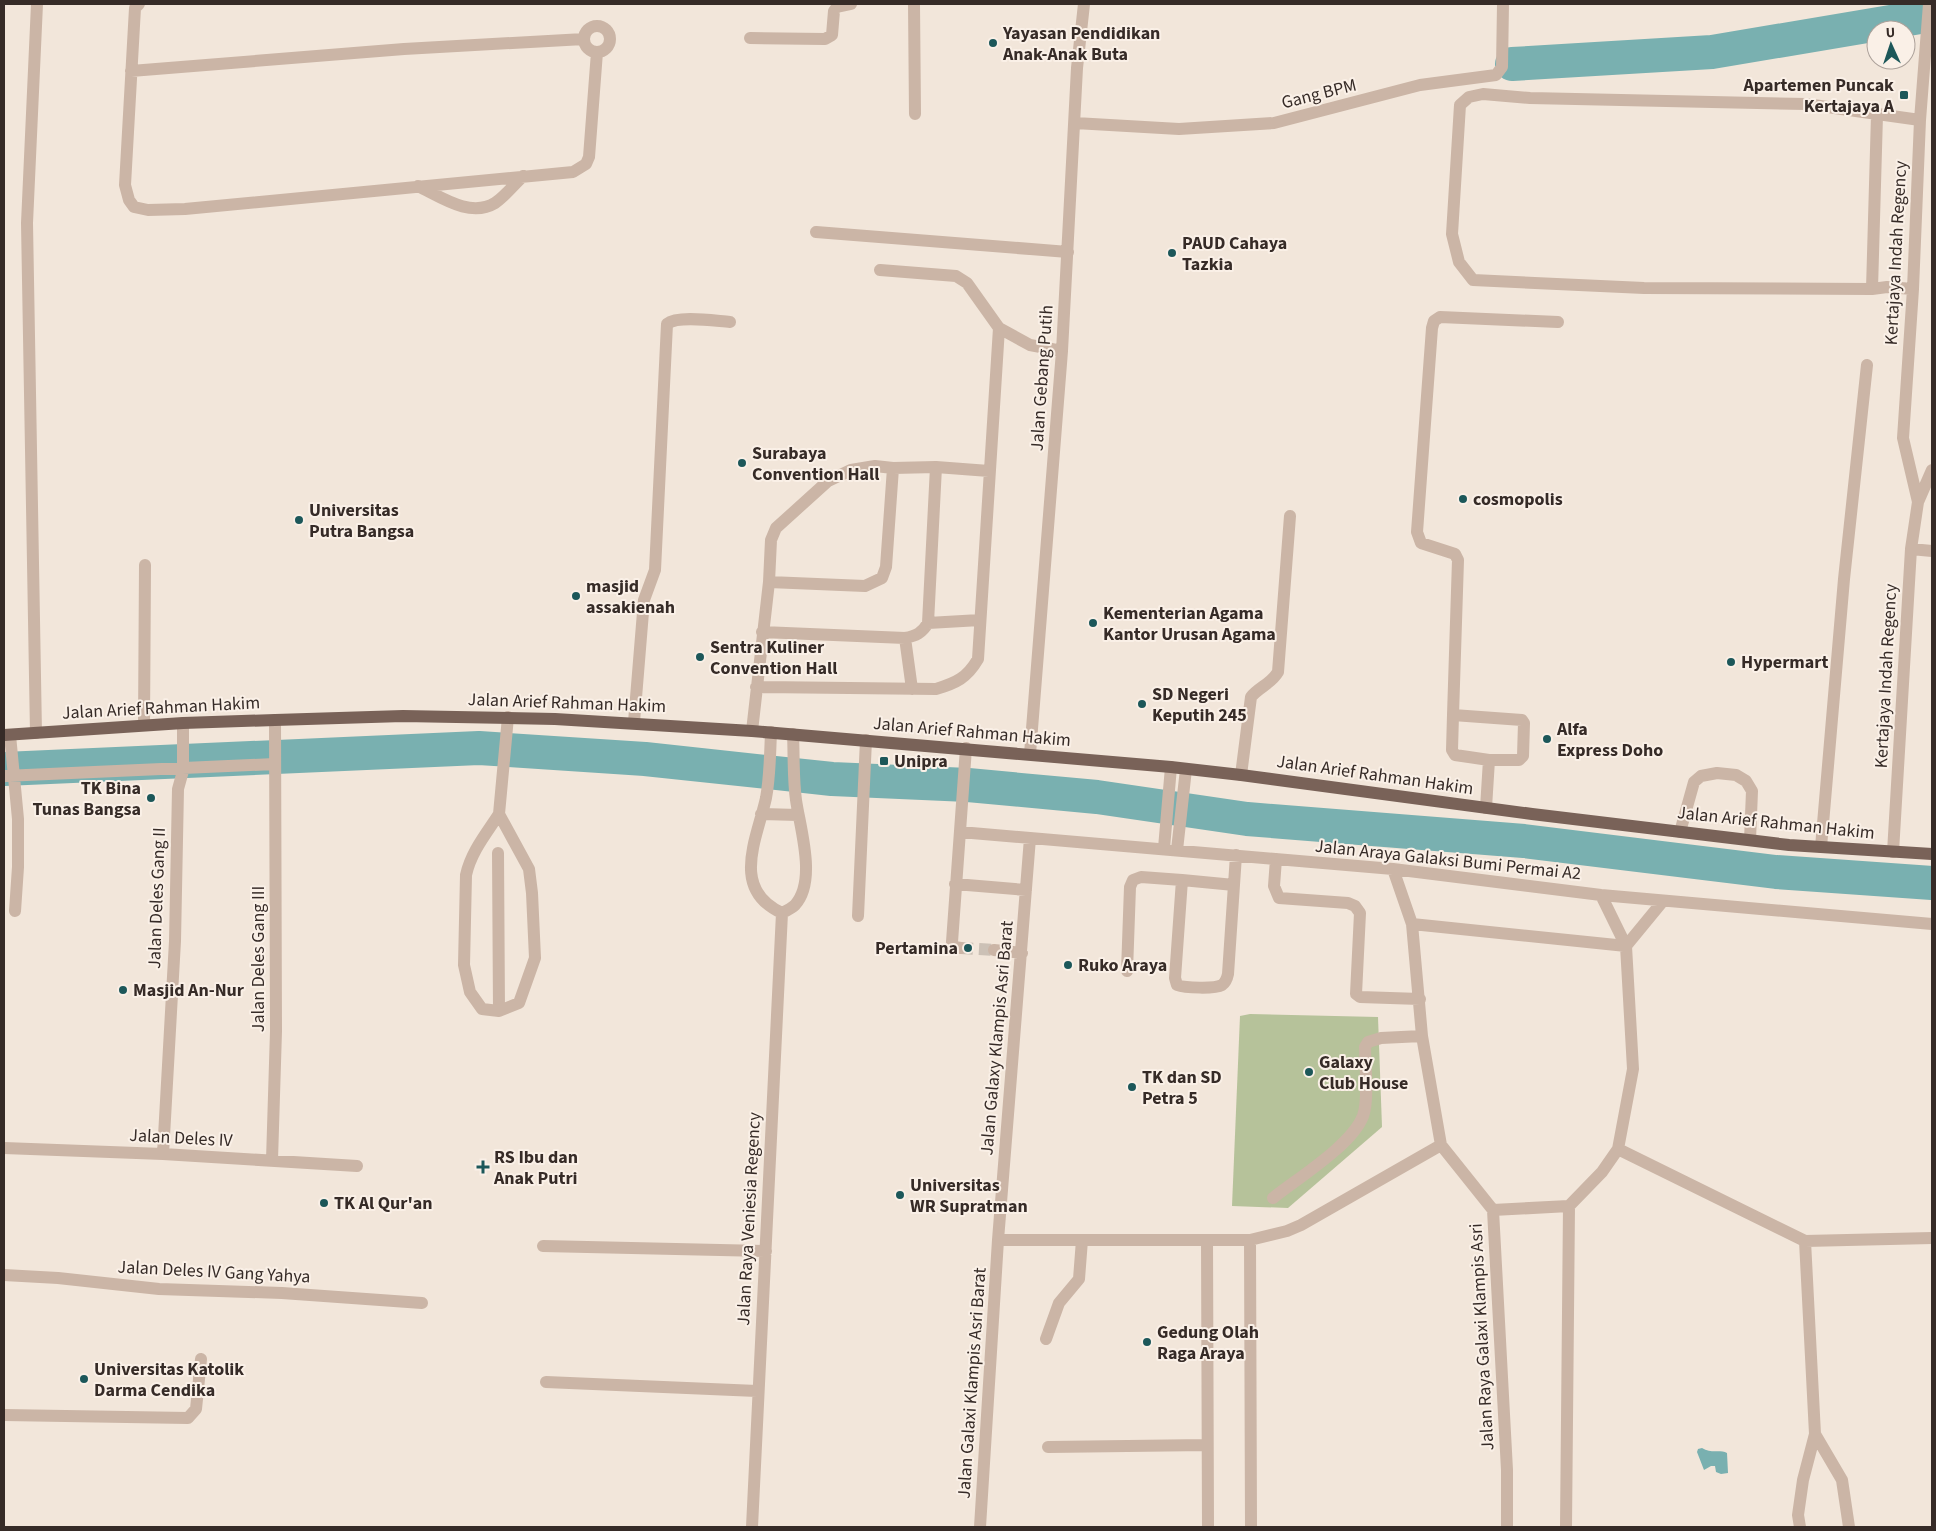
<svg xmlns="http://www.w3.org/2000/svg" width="1936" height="1531" font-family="'Source Sans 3',sans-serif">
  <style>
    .green { fill: #b6c29a }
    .water { fill: #79b0b0 }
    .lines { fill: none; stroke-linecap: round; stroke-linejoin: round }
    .river { stroke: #79b0b0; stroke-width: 34 }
    .minor-tunnel { stroke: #ccc1b6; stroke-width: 12; stroke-dasharray: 12 6; stroke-linecap: butt }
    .minor { stroke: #cbb5a6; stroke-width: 12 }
    .major { stroke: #796258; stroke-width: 12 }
    .poi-dot { fill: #1c5759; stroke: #faf0e7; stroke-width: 2 }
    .labels { text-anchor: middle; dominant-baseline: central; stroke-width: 4; stroke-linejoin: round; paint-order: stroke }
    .poi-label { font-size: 18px; font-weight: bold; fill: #362b27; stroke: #faf0e7; text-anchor: start }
    .street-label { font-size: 18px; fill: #362b27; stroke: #faf0e7 }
  </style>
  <rect width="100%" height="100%" fill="#f2e6da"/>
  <!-- green -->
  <path class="green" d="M1250,1014L1378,1017L1382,1127L1288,1208L1232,1206L1240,1016Z"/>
  <!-- water -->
  <path class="water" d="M1702,1448C1711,1454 1720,1449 1727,1453L1728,1473L1721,1474L1716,1472L1715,1466H1711L1704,1470L1697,1452L1698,1449Z"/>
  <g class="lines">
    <!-- river -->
    <path class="river" d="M1512,64L1712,52L1932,15
      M4,769L479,748L645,759L832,779L968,785L1097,797L1247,819L1524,841L1776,872L1932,883"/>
    <!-- minor-tunnel -->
    <path class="minor-tunnel" d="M961,948L994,950"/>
    <!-- minor -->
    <path class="minor" d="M139,4L135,8L125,185L129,200L134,207L148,210L185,209L573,172L586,164L589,157L597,52
      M914,4L915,114
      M584 39a13 13 0 1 1 26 0a13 13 0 1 1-26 0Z
      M750,38L825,39L832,35L834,11L837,7L851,4
      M131,71L404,49L584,39
      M1075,123L1179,129L1274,123L1420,85L1496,75L1502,67L1503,4
      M418,186C441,197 470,218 495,203C505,196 514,185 523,176
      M816,232L1068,252
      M880,270L956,276L967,283L999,328L1030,345L1062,351
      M1872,289L1877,115
      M1913,289L1887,287L1872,289L1644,288L1473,280L1459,262L1452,234L1460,105L1469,97L1483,94L1530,98L1806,104L1920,120
      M1918,502L1903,438L1913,289L1920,120L1929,4
      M1911,549L1932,551
      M769,582L771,540L776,528L828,481L851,470L875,466L893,468L936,467L989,471
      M928,623L980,620
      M762,632L905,638C916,636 922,633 928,623L936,467
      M905,638L912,689
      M756,687L936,689C956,683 967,678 978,659L999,328
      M1453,715L1452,750L1455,755L1489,760
      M634,722L644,600L655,570L667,324C678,315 715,321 730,322
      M144,725L145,565
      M752,731L769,582L865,586L882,578L886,567L893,468
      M771,732C770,754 770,777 766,798C757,839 730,889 782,913
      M36,733L27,223L37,4
      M10,735L18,819V867L15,911
      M1030,754L1062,351L1077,68L1084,4
      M1241,775L1251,697C1259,687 1271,684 1278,672L1290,516
      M4,776L274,764
      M1486,808L1489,760H1519L1523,756L1524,723L1522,720L1453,715L1458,560L1455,554L1421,543L1417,532L1432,328L1434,321L1440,317L1558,322
      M499,814L529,869L532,893L535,958L519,1003L499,1011L482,1009L470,992L464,965L466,875C471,852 486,834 499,814Z
      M499,814L508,717
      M761,814L798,815
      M960,832L1393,869L1601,895L1932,924
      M1680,832L1694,782L1701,776L1717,773L1736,775L1746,781L1752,791L1750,840
      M1821,847L1844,579L1867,365
      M1164,848L1171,767
      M1177,850L1186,769
      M1893,852L1911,549L1918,502L1932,470
      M498,853L499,1011
      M1276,859L1274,886L1279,898L1348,903L1355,906L1360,913L1356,994L1360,997L1420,999
      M1393,869L1412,924L1422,1036L1441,1145L1493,1210L1507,1470V1527
      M1182,880L1234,885
      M955,884L1026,890
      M782,913C786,911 792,908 795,905C817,881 800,828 796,800C793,779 794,756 793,734
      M858,916L866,740
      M1412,924L1626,946
      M1626,946L1663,901
      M961,948L954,947L952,942L966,748
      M994,950L1022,953
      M1127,971L1130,887L1133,880L1141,877L1182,880L1175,978L1177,985C1185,988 1215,989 1222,985C1226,982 1227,979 1228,974L1236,855
      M4,1148L163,1154L357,1166
      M1618,1149L1805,1241L1932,1238
      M163,1154L175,941L178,789L183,771V723
      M272,1160L276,1031L275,720
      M1273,1198C1298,1178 1352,1145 1363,1116C1369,1100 1365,1065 1365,1047L1368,1042L1381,1038L1422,1036
      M1493,1210L1569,1206
      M998,1240H1250L1287,1231L1301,1225L1441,1145
      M1207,1240L1208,1527
      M1250,1240L1251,1527
      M543,1246L766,1251
      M4,1275L58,1278L159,1289L282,1293L422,1303
      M1046,1339L1059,1303L1079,1279L1082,1240
      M546,1382L757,1391
      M4,1415L188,1418L196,1409L201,1359
      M1815,1434L1842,1480L1849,1527
      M1048,1447L1207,1445
      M752,1527L782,913
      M980,1527L998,1240L1030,838
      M1566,1527L1569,1206L1602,1172L1618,1149L1633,1069L1626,946L1601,895
      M1800,1527L1798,1515L1803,1480L1815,1434L1805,1241"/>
    <!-- major -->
    <path class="major" d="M4,735L183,723L275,720L403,716L555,719L752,731L1171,767L1241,775L1532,814L1789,845L1932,854"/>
  </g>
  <!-- markers -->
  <g class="poi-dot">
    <circle cx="993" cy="43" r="5"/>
    <rect x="1899" y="90" width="10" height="10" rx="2.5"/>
    <circle cx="1172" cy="253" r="5"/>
    <circle cx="742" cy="463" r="5"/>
    <circle cx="1463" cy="499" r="5"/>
    <circle cx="299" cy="520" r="5"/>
    <circle cx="576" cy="596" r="5"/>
    <circle cx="1093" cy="623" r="5"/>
    <circle cx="700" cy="657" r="5"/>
    <circle cx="1731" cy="662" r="5"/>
    <circle cx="1142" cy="704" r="5"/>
    <circle cx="1547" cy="739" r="5"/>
    <rect x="879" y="756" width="10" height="10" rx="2.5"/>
    <circle cx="151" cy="798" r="5"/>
    <circle cx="968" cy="948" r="5"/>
    <circle cx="1068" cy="965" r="5"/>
    <circle cx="123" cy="990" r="5"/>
    <circle cx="1309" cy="1072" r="5"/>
    <circle cx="1132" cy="1087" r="5"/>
    <path d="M480.5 1159.5h5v5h5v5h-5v5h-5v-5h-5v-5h5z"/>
    <circle cx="900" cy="1195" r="5"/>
    <circle cx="324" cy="1203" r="5"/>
    <circle cx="1147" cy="1342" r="5"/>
    <circle cx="84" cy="1379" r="5"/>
  </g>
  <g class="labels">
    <!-- poi labels -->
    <g class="poi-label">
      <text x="1003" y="33">Yayasan Pendidikan<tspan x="1003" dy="21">Anak-Anak Buta</tspan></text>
      <text x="1894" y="85" text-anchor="end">Apartemen Puncak<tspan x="1894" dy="21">Kertajaya A</tspan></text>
      <text x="1182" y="243">PAUD Cahaya<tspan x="1182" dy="21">Tazkia</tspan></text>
      <text x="752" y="453">Surabaya<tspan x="752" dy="21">Convention Hall</tspan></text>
      <text x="1473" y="499">cosmopolis</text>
      <text x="309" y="510">Universitas<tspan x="309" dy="21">Putra Bangsa</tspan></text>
      <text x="586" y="586">masjid<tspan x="586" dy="21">assakienah</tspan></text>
      <text x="1103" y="613">Kementerian Agama<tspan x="1103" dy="21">Kantor Urusan Agama</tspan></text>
      <text x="710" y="647">Sentra Kuliner<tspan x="710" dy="21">Convention Hall</tspan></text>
      <text x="1741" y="662">Hypermart</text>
      <text x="1152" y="694">SD Negeri<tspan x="1152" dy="21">Keputih 245</tspan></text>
      <text x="1557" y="729">Alfa<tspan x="1557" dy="21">Express Doho</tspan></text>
      <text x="894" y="761">Unipra</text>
      <text x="141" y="788" text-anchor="end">TK Bina<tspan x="141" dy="21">Tunas Bangsa</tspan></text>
      <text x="958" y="948" text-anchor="end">Pertamina</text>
      <text x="1078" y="965">Ruko Araya</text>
      <text x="133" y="990">Masjid An-Nur</text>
      <text x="1319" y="1062">Galaxy<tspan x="1319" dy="21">Club House</tspan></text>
      <text x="1142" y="1077">TK dan SD<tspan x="1142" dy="21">Petra 5</tspan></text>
      <text x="494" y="1157">RS Ibu dan<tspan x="494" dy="21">Anak Putri</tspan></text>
      <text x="910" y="1185">Universitas<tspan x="910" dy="21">WR Supratman</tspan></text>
      <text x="334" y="1203">TK Al Qur'an</text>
      <text x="1157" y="1332">Gedung Olah<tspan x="1157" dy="21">Raga Araya</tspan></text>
      <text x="94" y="1369">Universitas Katolik<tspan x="94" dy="21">Darma Cendika</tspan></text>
    </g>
    <!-- street labels -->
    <g class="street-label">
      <text transform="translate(1319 94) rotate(-14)">Gang BPM</text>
      <text transform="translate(1896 253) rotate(-87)">Kertajaya Indah Regency</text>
      <text transform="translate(1042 378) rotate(-86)">Jalan Gebang Putih</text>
      <text transform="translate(1886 676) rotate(-87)">Kertajaya Indah Regency</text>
      <text transform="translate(567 703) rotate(2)">Jalan Arief Rahman Hakim</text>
      <text transform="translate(161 708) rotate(-3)">Jalan Arief Rahman Hakim</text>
      <text transform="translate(972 732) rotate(5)">Jalan Arief Rahman Hakim</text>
      <text transform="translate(1375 775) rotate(8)">Jalan Arief Rahman Hakim</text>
      <text transform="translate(1776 823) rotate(6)">Jalan Arief Rahman Hakim</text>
      <text transform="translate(1448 860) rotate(6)">Jalan Araya Galaksi Bumi Permai A2</text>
      <text transform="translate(157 898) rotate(-88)">Jalan Deles Gang II</text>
      <text transform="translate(258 959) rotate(-90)">Jalan Deles Gang III</text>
      <text transform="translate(997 1038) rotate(-85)">Jalan Galaxy Klampis Asri Barat</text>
      <text transform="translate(181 1138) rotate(3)">Jalan Deles IV</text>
      <text transform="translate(749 1219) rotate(-87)">Jalan Raya Veniesia Regency</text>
      <text transform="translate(214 1272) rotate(3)">Jalan Deles IV Gang Yahya</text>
      <text transform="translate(1482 1337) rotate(-93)">Jalan Raya Galaxi Klampis Asri</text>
      <text transform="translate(972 1383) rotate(-86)">Jalan Galaxi Klampis Asri Barat</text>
    </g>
  </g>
  <!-- border -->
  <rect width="1936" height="1531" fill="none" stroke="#362b27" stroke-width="10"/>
  <!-- north arrow -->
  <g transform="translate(1891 45) rotate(357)"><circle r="24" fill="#faf0e7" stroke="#aca19a"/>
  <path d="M0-4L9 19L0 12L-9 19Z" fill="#1c5759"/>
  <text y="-8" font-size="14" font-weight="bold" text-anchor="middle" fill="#362b27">U</text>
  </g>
</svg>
